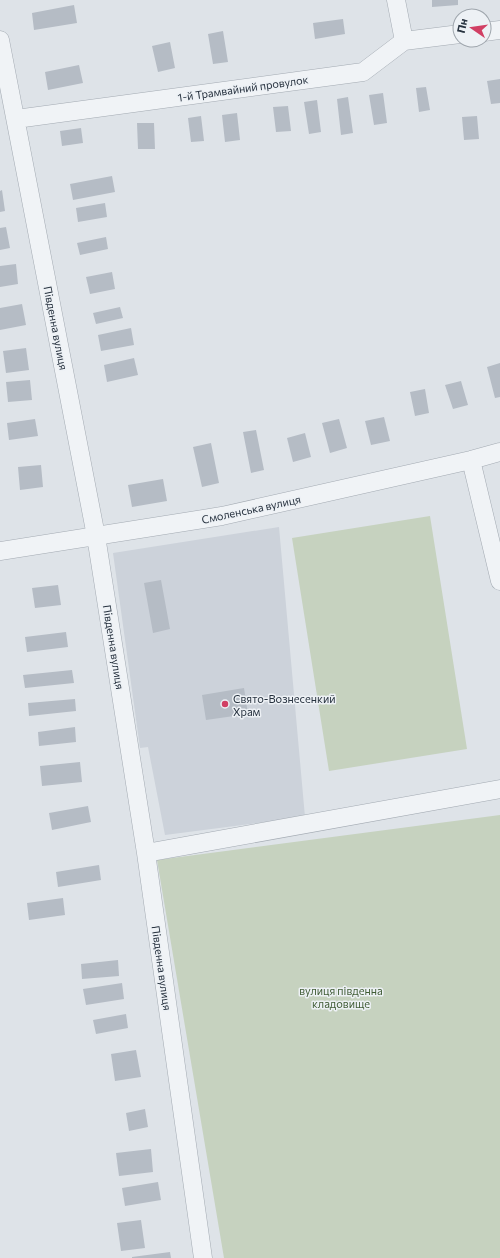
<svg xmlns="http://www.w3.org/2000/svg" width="500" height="1258" font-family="Commissioner,sans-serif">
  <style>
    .built { fill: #ccd2da }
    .green { fill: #c6d2bf }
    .building { fill: #b5bcc5 }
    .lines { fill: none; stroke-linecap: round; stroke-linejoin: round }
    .minor-casing { stroke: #a3aab2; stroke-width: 19 }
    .minor { stroke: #f0f3f6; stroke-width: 18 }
    .poi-dot { fill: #d13f64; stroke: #edf1f5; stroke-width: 1.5 }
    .labels { text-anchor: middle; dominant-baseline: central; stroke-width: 3; stroke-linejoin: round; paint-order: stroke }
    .street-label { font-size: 11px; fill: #27323f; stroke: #edf1f5 }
    .poi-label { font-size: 11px; fill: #27323f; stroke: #edf1f5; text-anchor: start }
    .park-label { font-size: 11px; fill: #3f5b34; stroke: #edf1f5 }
  </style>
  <rect width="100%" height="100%" fill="#dee3e8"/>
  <!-- built -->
  <path class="built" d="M279,527L305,817L165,835L148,747L140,748L113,553Z"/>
  <!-- green -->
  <path class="green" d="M430,516L467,749L329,771L292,538Z
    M500,815V1258H224L157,860Z"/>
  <!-- building -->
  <path class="building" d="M432,0H458V5L432,7Z
    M74,5L77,23L34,30L32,13Z
    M343,19L345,34L315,39L313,23Z
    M223,31L228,62L213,64L208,34Z
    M170,42L175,68L158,72L152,46Z
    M79,65L83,83L48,90L45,72Z
    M500,79V103L491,104L487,81Z
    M426,87L430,110L419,112L416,88Z
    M383,93L387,123L374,125L369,95Z
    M348,97L353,133L341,135L337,99Z
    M317,100L321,132L309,134L304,102Z
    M288,106L291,131L276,132L273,107Z
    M237,113L240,140L225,142L222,115Z
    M201,116L204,141L191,142L188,118Z
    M477,116L479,139L464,140L462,117Z
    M137,123H154L155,149H138Z
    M81,128L83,143L62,146L60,131Z
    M112,176L115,192L73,200L70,184Z
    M2,190L5,211L0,212V191Z
    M105,203L107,217L78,222L76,208Z
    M6,227L10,248L0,250V228Z
    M106,237L108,249L80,255L77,243Z
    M16,264L18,284L0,287V266Z
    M112,272L115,289L90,294L86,277Z
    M22,304L26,325L0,330V308Z
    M120,307L123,318L96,324L93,313Z
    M131,328L134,345L101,351L98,335Z
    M26,348L29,370L6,373L3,351Z
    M134,358L138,375L107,382L104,365Z
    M500,363V397L495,398L487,367Z
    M30,380L32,400L8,402L6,382Z
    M461,381L468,405L453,409L445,385Z
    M425,389L429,413L415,416L410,392Z
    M384,417L390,441L371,445L365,421Z
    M35,419L38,436L9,440L7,423Z
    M339,419L347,448L330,453L322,423Z
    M256,430L264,470L251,473L243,432Z
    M305,433L311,457L293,462L287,438Z
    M211,443L219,483L202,487L193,447Z
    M41,465L43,487L20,490L18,467Z
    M163,479L167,501L132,507L128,485Z
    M161,580L170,629L153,633L144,583Z
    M58,585L61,605L35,608L32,588Z
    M66,632L68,647L27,652L25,637Z
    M72,670L74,683L25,688L23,675Z
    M244,688L248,714L206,720L202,695Z
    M75,699L76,711L29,716L28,703Z
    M75,727L76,742L39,746L38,732Z
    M80,762L82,782L42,786L40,766Z
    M88,806L91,822L52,830L49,813Z
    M99,865L101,880L58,887L56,872Z
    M63,898L65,915L29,920L27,903Z
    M118,960L119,976L82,979L81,964Z
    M122,983L124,999L86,1005L83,989Z
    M126,1014L128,1028L96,1034L93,1020Z
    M136,1050L141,1077L115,1081L111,1054Z
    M145,1109L148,1127L129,1131L126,1113Z
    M151,1149L153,1172L119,1176L116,1153Z
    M158,1182L161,1200L125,1206L122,1188Z
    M141,1220L145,1248L121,1251L117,1223Z
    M170,1252L171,1258H132V1257Z"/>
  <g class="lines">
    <!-- minor casing -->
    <g class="minor-casing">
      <path id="minor" d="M396,0L404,41
        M484,32L500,30
        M0,40L96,536L146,853L203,1258
        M16,119L363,72L404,41L460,34
        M471,460L500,581
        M0,551L222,516L471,460L500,452
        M146,853L500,789"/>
    </g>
    <!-- minor -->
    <use href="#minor" class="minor"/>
  </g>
  <!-- markers -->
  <circle class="poi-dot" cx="225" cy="704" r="4"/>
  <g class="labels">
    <!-- street labels -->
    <g class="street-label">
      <text transform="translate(243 88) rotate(-8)">1-й Трамвайний провулок</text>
      <text transform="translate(56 328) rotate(79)">Південна вулиця</text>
      <text transform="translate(251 509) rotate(-12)">Смоленська вулиця</text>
      <text transform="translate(114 647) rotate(81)">Південна вулиця</text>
      <text transform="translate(162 968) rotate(82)">Південна вулиця</text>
    </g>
    <!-- poi labels -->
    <g class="poi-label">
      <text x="233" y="698">Свято-Вознесенкий<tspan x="233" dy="13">Храм</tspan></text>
    </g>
    <!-- park labels -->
    <g class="park-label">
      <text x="341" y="990">вулиця південна<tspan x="341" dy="13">кладовище</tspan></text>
    </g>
  </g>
  <!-- north arrow -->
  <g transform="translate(472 28) rotate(283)"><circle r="19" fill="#edf1f5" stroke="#9ea5ac"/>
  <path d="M0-3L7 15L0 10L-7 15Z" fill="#d13f64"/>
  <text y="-6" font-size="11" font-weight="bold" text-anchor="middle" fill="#27323f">Пн</text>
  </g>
</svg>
